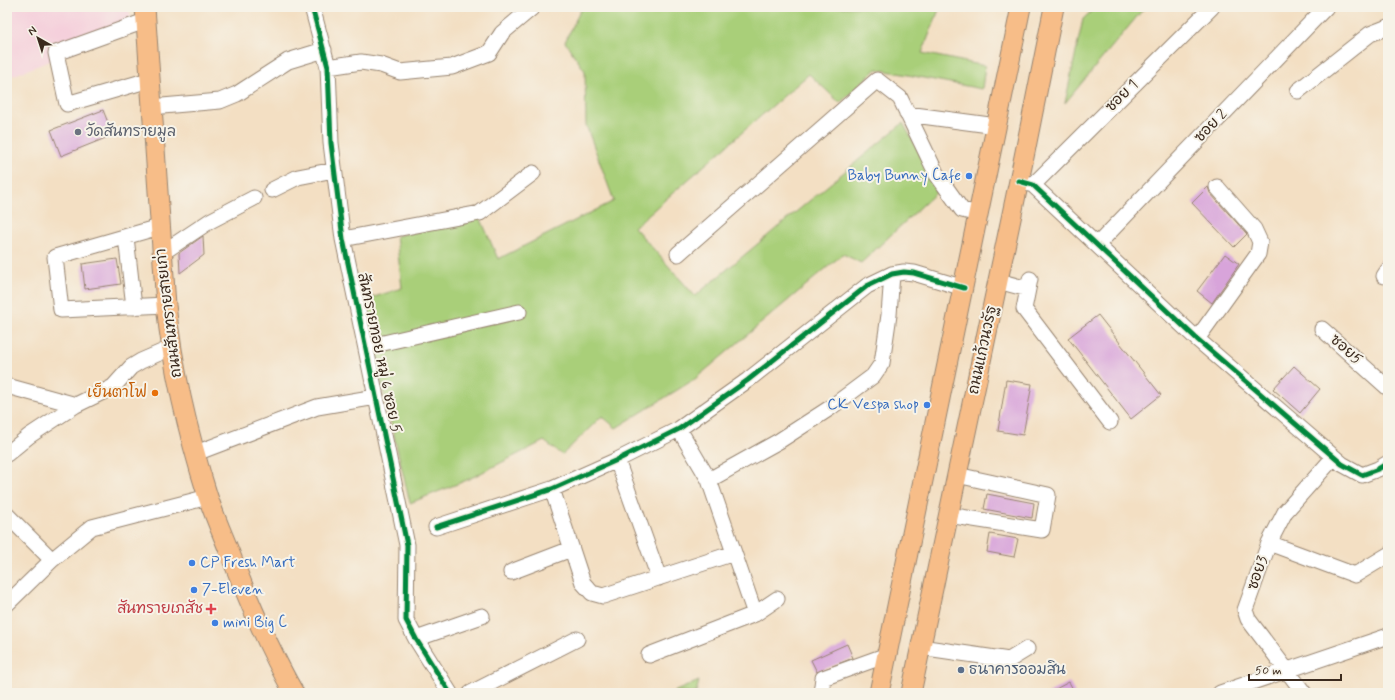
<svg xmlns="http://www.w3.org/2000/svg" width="1395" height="700" font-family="Mynerve,'Playpen Sans Thai',sans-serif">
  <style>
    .built { fill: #f5cfdb }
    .green { fill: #a9cf79; stroke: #727c4c }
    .building { fill: #d8a4da }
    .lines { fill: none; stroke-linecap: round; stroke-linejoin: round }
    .minor-casing { stroke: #978470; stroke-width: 17 }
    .major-casing { stroke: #978470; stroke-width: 21 }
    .minor { stroke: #fff; stroke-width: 15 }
    .major { stroke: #f7bd88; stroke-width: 19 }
    .cycleway-casing { stroke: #f7f3e8; stroke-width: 8 }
    .cycleway { stroke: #00873e; stroke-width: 5 }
    .worship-dot { fill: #6b7280; stroke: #f7f3e8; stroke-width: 1.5 }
    .shop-dot { fill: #3f7fe0; stroke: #f7f3e8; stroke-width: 1.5 }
    .food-dot { fill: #e8710a; stroke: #f7f3e8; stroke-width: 1.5 }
    .health-dot { fill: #e0444e; stroke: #f7f3e8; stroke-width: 1.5 }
    .service-dot { fill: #5c6f8a; stroke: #f7f3e8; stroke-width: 1.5 }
    .labels { text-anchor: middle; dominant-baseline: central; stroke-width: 4; stroke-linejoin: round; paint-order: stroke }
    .street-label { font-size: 15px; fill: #3b2a1e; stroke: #f7f3e8 }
    .worship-label { font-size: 15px; fill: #5b616d; stroke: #f7f3e8; text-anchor: start }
    .shop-label { font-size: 15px; fill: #366cbe; stroke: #f7f3e8; text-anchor: start }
    .food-label { font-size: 15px; fill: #c56008; stroke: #f7f3e8; text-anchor: end }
    .health-label { font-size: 15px; fill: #be3a42; stroke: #f7f3e8; text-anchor: end }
    .service-label { font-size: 15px; fill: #4e5e75; stroke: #f7f3e8; text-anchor: start }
  </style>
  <rect width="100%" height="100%" fill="#f7f3e8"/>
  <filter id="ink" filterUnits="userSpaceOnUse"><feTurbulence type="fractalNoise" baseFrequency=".025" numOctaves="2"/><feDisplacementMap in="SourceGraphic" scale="8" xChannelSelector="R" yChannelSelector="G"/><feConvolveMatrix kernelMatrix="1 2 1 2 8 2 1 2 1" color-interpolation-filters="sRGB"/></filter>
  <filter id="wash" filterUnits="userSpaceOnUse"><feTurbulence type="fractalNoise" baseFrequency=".012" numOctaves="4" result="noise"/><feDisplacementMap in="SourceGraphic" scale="16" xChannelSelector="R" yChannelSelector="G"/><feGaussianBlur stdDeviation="0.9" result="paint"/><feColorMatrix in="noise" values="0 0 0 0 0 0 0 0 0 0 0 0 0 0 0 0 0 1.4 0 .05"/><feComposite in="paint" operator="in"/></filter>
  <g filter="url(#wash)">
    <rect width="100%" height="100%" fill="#f3dfc3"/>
    <!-- built -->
    <path class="built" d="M7,7H129L132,28L7,78Z"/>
    <!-- green -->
    <path class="green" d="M586,7H940L922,53L985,66L982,89L876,69L840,103L809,74L634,227L695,296L903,123L940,189L861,263L843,254L695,379L616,428L602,416L562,455L544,441L467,480L410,503L362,301L402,288L396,236L480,217L498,259L614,201L586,125L585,71L565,42L580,11Z
      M1096,7H1145L1065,103L1083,19Z
      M699,681L696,693H671Z"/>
    <g id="blocks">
      <!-- building -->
      <path class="building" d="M103,110L113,135L61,156L51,130Z
        M1208,187L1210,193L1247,234L1234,247L1192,203Z
        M203,236L204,255L180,273L179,253Z
        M1225,254L1239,264L1212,303L1197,291Z
        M117,259L121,284L85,289L82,264Z
        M1098,315L1161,395L1131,419L1068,338Z
        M1294,366L1320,389L1300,413L1273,389Z
        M1006,380L1032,384L1023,435L998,431Z
        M987,494L1034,503L1032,518L984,509Z
        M990,534L1018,539L1014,557L987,552Z
        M847,644L853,658L817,672L811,660Z
        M1069,682L1075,693H1048Z"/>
    </g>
  </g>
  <g filter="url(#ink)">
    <use href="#blocks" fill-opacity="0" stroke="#978470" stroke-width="1"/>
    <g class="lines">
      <!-- minor casing -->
      <g class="minor-casing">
        <path id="minor" d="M312,7L328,67L331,143L343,239L407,545L406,620L416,639L450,693
          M145,21L56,53L67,104L149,80
          M328,67L361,62L381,65L400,72L452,67L489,53L502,33L533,7
          M1298,91L1370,34L1388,27
          M151,107L220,101L237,94L288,61L324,50
          M907,114L997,126
          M1019,181L1033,185L1197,339L1342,464L1362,475L1378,469L1388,463
          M1033,185L1212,7
          M272,190L298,177L334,170
          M159,227L55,257L61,310L166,305
          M126,237L134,307
          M343,239L480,213L533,173
          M1097,245L1326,7
          M162,253L210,221L254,198
          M678,254L877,80L900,98L937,175L962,210L979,214
          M1384,276L1388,270
          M1030,279L1024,309L1110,422
          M998,281L1028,289
          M1322,329L1388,388
          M1197,339L1258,254L1260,242L1254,229L1217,187
          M366,347L519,312
          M7,386L76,405
          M679,429L709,480L755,614
          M196,453L317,407L376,397
          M7,454L29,436L76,405L113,387L131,367L141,361L171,348
          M617,460L659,578
          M709,480L779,441L830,408L873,376L882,363L889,315L892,274
          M552,489L583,583L592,593L603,596L734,553
          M7,515L52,560
          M948,515L1042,530L1048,495L957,475
          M436,527L552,489L617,460L679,429L748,380L867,286L892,274L904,272L914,273L964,288
          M1269,543L1355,575L1388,555
          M511,572L571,549
          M7,604L52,560L92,527L208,497
          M416,639L482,616
          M920,647L1009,660L1027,649
          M649,655L755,614L777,599
          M471,693L577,639
          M821,693L823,678L887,655
          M1220,693L1388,636
          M1304,693L1248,619L1245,610L1269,543L1285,512L1334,457"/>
      </g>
      <!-- major casing -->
      <g class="major-casing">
        <path id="major" d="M145,7L166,305C173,370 188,434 208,497C215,518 225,540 233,561C251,607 270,651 294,693
          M879,693L1021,7
          M911,693L1024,157L1054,7"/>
      </g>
      <!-- minor -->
      <use href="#minor" class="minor"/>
      <!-- major -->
      <use href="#major" class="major"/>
      <!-- cycleway casing -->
      <g class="cycleway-casing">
        <path id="cycleway" d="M312,7L328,67L331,143L343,239L407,545L406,620L416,639L450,693
          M1019,181L1033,185L1197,339L1342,464L1362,475L1378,469L1388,463
          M436,527L552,489L617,460L679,429L748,380L867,286L892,274L904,272L914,273L964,288"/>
      </g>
      <!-- cycleway -->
      <use href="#cycleway" class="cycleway"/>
    </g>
  </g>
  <!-- markers -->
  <circle class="worship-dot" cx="78" cy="132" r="4"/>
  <g class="shop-dot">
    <circle cx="969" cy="176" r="4"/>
    <circle cx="927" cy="405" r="4"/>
    <circle cx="192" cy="563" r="4"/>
    <circle cx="194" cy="590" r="4"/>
    <circle cx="215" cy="623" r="4"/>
  </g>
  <circle class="food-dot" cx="155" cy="393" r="4"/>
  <path class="health-dot" d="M209 603h4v4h4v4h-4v4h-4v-4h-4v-4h4z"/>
  <circle class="service-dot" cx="961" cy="670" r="4"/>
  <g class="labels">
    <!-- street labels -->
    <g class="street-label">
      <text transform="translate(1122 96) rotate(-45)">ซอย 1</text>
      <text transform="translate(1211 126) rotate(-46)">ซอย 2</text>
      <text transform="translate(169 313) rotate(-97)">ถนนสันทรายสายเก่า</text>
      <text transform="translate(983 350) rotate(-78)">ถนนแก้วนวรัฐ</text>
      <text transform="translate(1346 350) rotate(42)">ซอย5</text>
      <text transform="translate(379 353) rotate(78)">สันทรายทอย หมู่ 6 ซอย 5</text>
      <text transform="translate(1258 573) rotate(-71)">ซอย3</text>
    </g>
    <!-- worship labels -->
    <g class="worship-label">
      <text x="86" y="132">วัดสันทรายมูล</text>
    </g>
    <!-- shop labels -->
    <g class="shop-label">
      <text x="961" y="176" text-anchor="end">Baby Bunny Cafe</text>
      <text x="919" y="405" text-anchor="end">CK Vespa shop</text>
      <text x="200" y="563">CP Fresh Mart</text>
      <text x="202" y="590">7-Eleven</text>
      <text x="223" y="623">mini Big C</text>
    </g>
    <!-- food labels -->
    <g class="food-label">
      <text x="147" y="393">เย็นตาโฟ</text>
    </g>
    <!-- health labels -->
    <g class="health-label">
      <text x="203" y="609">สันทรายเภสัช</text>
    </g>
    <!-- service labels -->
    <g class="service-label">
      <text x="969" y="670">ธนาคารออมสิน</text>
    </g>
  </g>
  <!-- margin -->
  <rect width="1395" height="700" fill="none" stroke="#f7f3e8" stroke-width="24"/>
  <!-- north arrow -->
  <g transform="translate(38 38) rotate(321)" stroke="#f7f3e8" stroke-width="3" paint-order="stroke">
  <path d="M0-3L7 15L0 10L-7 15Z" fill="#3b2a1e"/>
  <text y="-6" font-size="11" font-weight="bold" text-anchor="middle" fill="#3b2a1e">N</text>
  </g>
  <!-- scale -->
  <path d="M1249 674v6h92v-6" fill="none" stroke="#3b2a1e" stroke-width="2"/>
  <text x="1255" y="674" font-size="12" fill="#3b2a1e" stroke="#f7f3e8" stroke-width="3" paint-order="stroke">50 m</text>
</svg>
